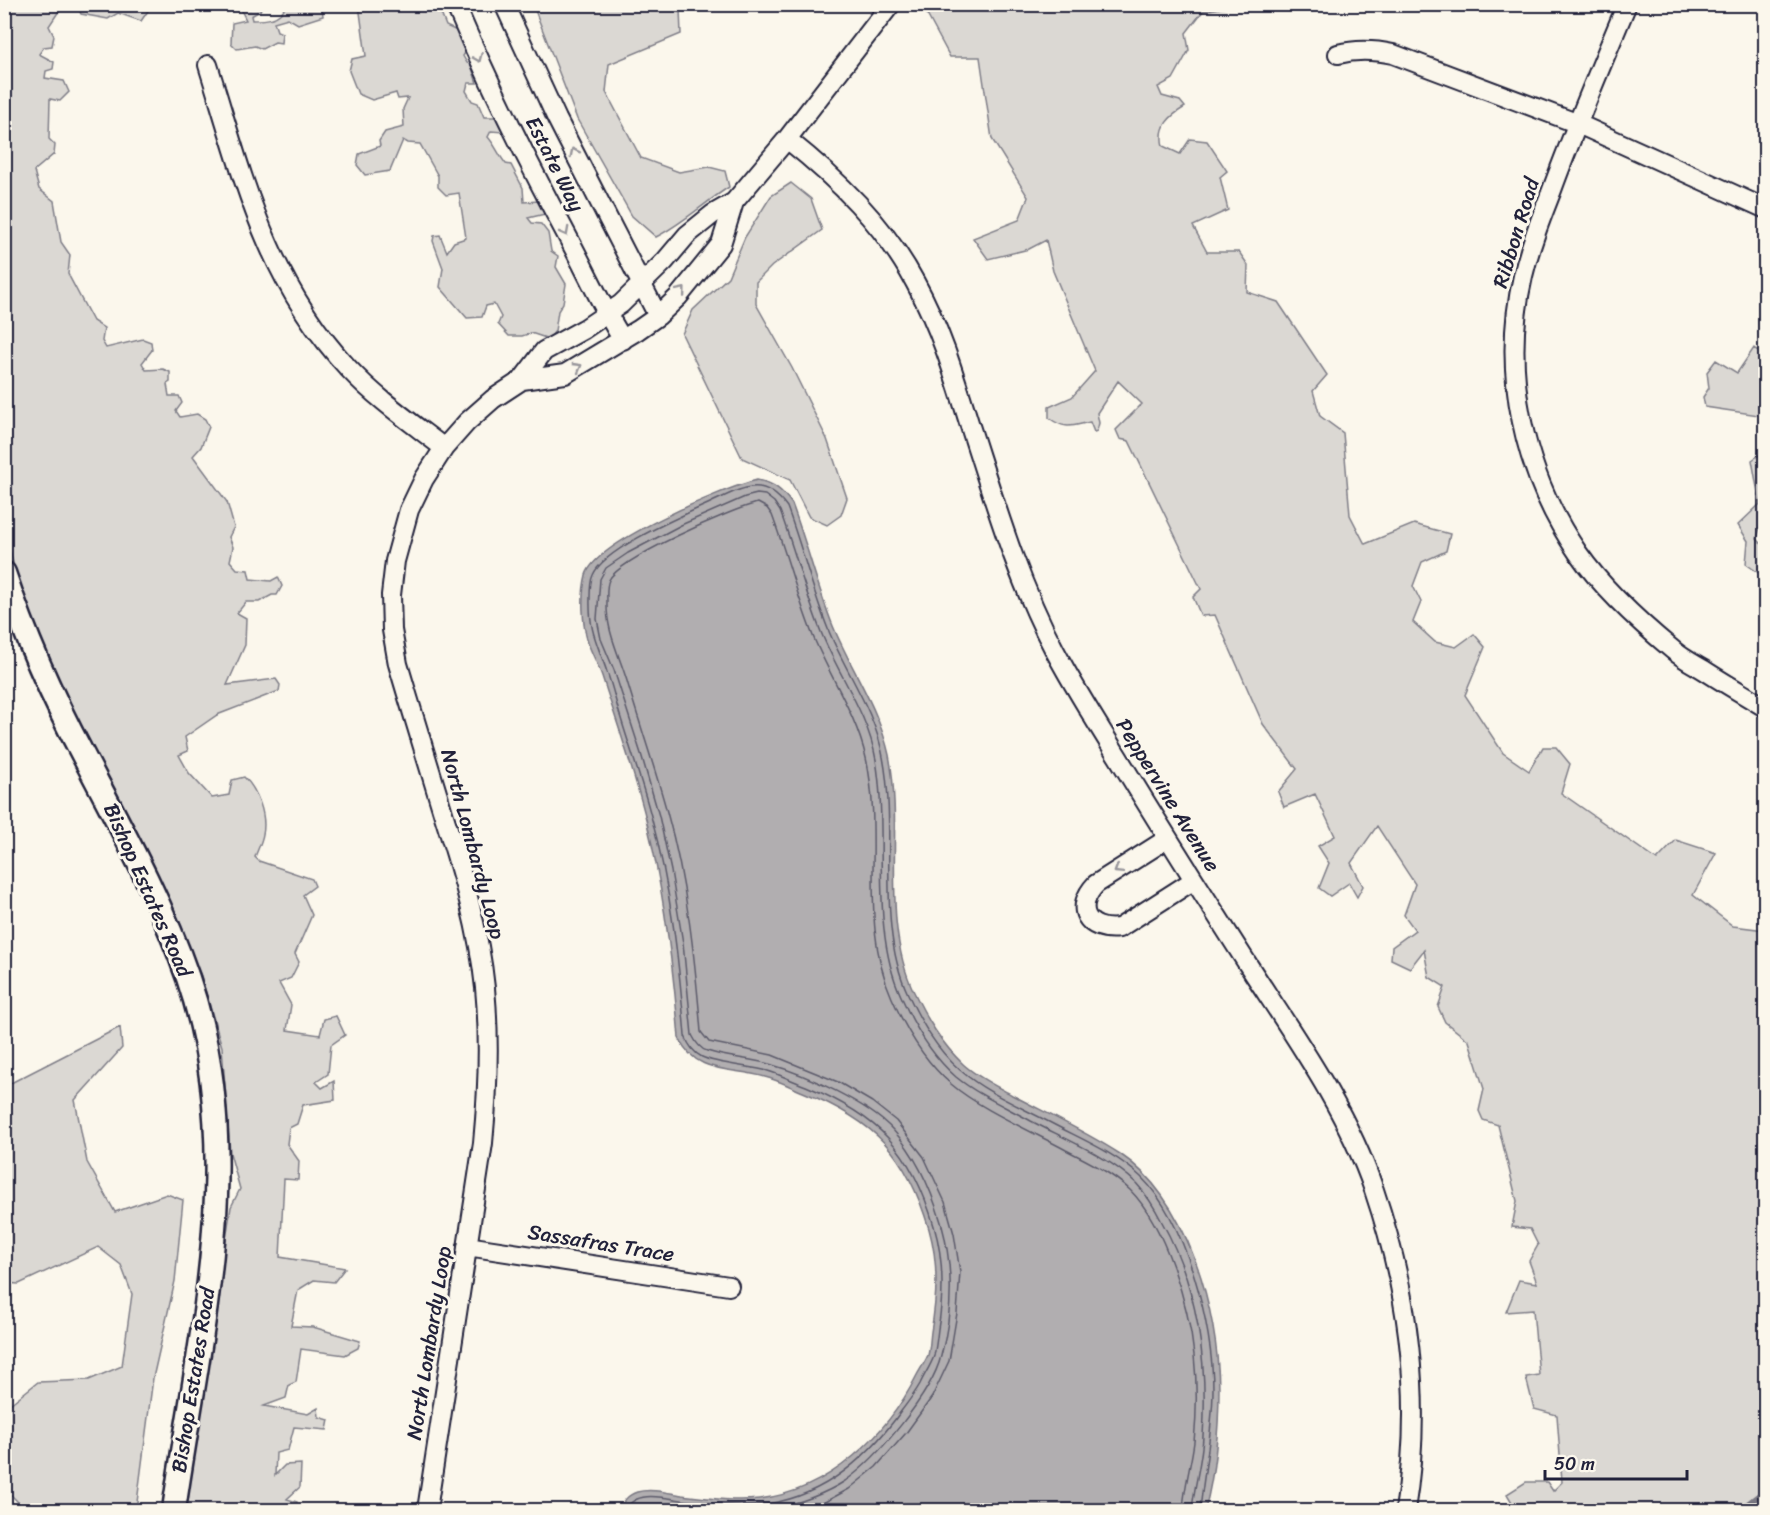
<svg xmlns="http://www.w3.org/2000/svg" width="1770" height="1515" font-family="Sriracha,sans-serif">
  <style>
    .green { fill: #dbd8d3; stroke: #7e7d87; stroke-width: 1.5 }
    .water { fill: #b1aeb0; stroke: #787681; stroke-width: 1.5 }
    .lines { fill: none; stroke-linecap: round; stroke-linejoin: round }
    .shore { stroke: #5b5a6a; stroke-width: 1.5 }
    .stream { stroke: #787681; stroke-width: 6 }
    .minor-casing { stroke: #22223b; stroke-width: 22 }
    .tertiary-casing { stroke: #22223b; stroke-width: 27 }
    .minor { stroke: #fbf7ec; stroke-width: 18 }
    .tertiary { stroke: #fbf7ec; stroke-width: 22 }
    .oneway { stroke: #99979c }
    .labels { text-anchor: middle; dominant-baseline: central; stroke-width: 6; stroke-linejoin: round; paint-order: stroke }
    .street-label { font-size: 21px; fill: #22223b; stroke: #fbf7ec }
  </style>
  <rect width="100%" height="100%" fill="#fbf7ec"/>
  <filter id="ink" filterUnits="userSpaceOnUse"><feTurbulence type="fractalNoise" baseFrequency=".0167" numOctaves="2"/><feDisplacementMap in="SourceGraphic" scale="12" xChannelSelector="R" yChannelSelector="G"/><feConvolveMatrix kernelMatrix="1 2 1 2 8 2 1 2 1" color-interpolation-filters="sRGB"/></filter>
  <g filter="url(#ink)">
    <!-- green -->
    <path class="green" d="M926,4L1240,5L1203,11L1186,33L1189,50L1173,79L1158,87L1162,96L1180,101L1185,107C1170,116 1158,126 1163,146L1180,154L1190,139L1207,141L1227,171L1220,177L1228,210L1193,226L1207,252H1239L1248,265L1247,292L1278,302L1327,375L1313,391L1320,416L1343,433L1350,515L1365,544L1414,524L1450,534L1446,551L1422,562L1413,586L1421,602L1413,622L1435,642L1456,647L1474,634L1485,647L1465,695L1503,753L1529,771L1543,747H1556L1570,764L1561,793L1657,860L1676,840L1716,853L1693,895L1733,926L1765,930V1510H1522L1520,1505L1513,1504L1507,1494L1526,1482H1547L1553,1491L1562,1482L1557,1415L1534,1409L1526,1377L1539,1375L1533,1310L1506,1312L1519,1280L1537,1283L1529,1261L1538,1245L1530,1229L1512,1227L1517,1201L1498,1125L1483,1120L1479,1111L1484,1089L1469,1041L1445,1022L1438,1007L1445,987L1429,977L1424,950L1410,968L1391,959L1392,947L1415,930L1404,915L1415,884L1377,826L1351,863L1363,886L1357,897L1349,883L1330,896L1319,888L1329,863L1318,846L1335,836L1315,794L1284,807L1278,792L1297,769L1263,724L1215,615L1201,616L1193,597L1201,589L1129,441L1120,439L1116,430L1142,404L1118,381L1097,413L1099,423L1097,431L1094,432L1090,422C1071,426 1066,430 1049,418V407L1072,397L1095,371L1053,271L1046,240L1029,249L988,259L973,238L1019,220L1028,197L992,139L980,57H950L924,9Z
      M4,5H58L59,11L49,26L54,36L52,46L44,47L39,54L54,62L53,69L46,71L45,78L64,81L69,92L60,101L50,99L49,139L55,145L54,154L34,171L39,189L54,201L61,242L70,255L68,274L93,321L104,328L102,341L106,348L143,339L151,342L152,350L142,363L146,370L163,369L170,372V382L167,384L169,396H179L182,403L176,411L180,417L197,414L205,419L209,427L201,447L193,456L227,502L234,527L229,537L233,547L230,561L237,569L248,570L250,579L271,581L278,577L282,586L277,595H272L259,602H246L237,613L246,618L245,645L227,685L276,679L280,685L279,691L217,715L185,737L188,751L179,755L189,773L212,798L229,795L232,780L244,777C257,789 267,815 263,834C262,841 258,849 255,857L259,861L312,879L315,886L303,895L312,915L295,954L299,962L291,978L279,983L291,1005L287,1030L320,1035L324,1019L336,1016L345,1035L331,1045L328,1074L316,1082L322,1088L334,1081L335,1100L303,1105L297,1124L289,1128L287,1144L299,1161L298,1180L284,1179L280,1257L345,1268L334,1282L314,1280L298,1290L291,1326L313,1327L360,1341L358,1348L345,1355L301,1349L296,1382L289,1385L286,1398L264,1406L308,1414L318,1408L319,1417L329,1420L327,1430L294,1427L288,1450L276,1453L275,1475L285,1465L301,1464L300,1487L287,1499L297,1502L295,1510H184L231,1207L240,1189L230,1153L222,1047L201,976L152,869L62,690L19,588L5,529Z
      M77,5V4L152,5L141,21L118,13L108,19L81,14Z
      M253,5H262L260,11L251,16L252,20C266,20 280,20 286,5H339L322,7L323,16L298,24L288,18L274,22L277,31L282,33L281,43L275,42L262,49L255,46L237,49L231,43L232,23L246,20L242,12L244,6L250,9Z
      M359,5H442L440,11L446,26L457,31L465,53L463,56L467,63L471,65L477,83H468L466,91L472,101L478,103L484,117H496L503,132L491,131L488,137C496,146 499,156 506,164L511,165L523,188L524,202L539,201L545,214L528,218L532,223L541,224L548,233L551,251L558,256L556,267L566,284L563,303L558,311L555,331L549,339L531,333L522,336H509L498,324L501,317L494,304L486,306L482,317L467,318L440,287L443,268L433,241L434,236L440,235L447,252L454,242L466,238L459,193L446,195L438,187V176L420,144L408,143L403,140L390,171L365,175L357,165L359,154L380,146L379,141L385,132L404,127L403,109L408,98L398,99L396,93L372,100L358,94L349,71L352,59L366,56Z
      M533,5H677L680,10L681,34L609,64L606,92L641,158L679,172L709,167L725,171L729,187C704,203 682,224 656,237L632,216L577,119Z
      M791,183L811,199L822,230L772,266L756,282V304L792,368L827,439L847,498L841,515L827,525L809,517L790,480L742,458L682,334L693,310L728,277L745,237L771,196Z
      M1754,348L1764,356L1765,354V416L1705,407L1703,397L1709,388L1707,372L1716,360L1737,373Z
      M1765,451V523L1760,527L1757,539L1765,547V574L1763,576L1746,564L1748,541L1738,525L1760,504L1752,460Z
      M120,1027L122,1048L75,1100L87,1162L115,1212L167,1194L183,1200L175,1281L153,1378L136,1510H26L5,1489V1408L38,1382L89,1380L122,1366L132,1294L121,1265L98,1247L19,1284L5,1283V1086Z"/>
    <!-- water -->
    <path class="water" d="M757,480C774,483 782,490 792,504C807,544 817,586 833,626C851,669 879,709 889,755C904,831 880,922 914,992C927,1019 941,1043 963,1064C977,1077 996,1086 1012,1095C1048,1114 1086,1132 1120,1154C1188,1199 1218,1310 1219,1389C1219,1429 1215,1471 1205,1510H619C623,1502 627,1495 637,1492C652,1488 668,1493 682,1495C707,1498 734,1502 759,1499C829,1491 887,1435 917,1375C921,1368 925,1362 928,1355C930,1348 930,1339 931,1332C937,1297 939,1264 929,1229C907,1154 875,1121 803,1092C791,1087 778,1080 765,1077C731,1067 696,1075 679,1038C673,965 664,891 646,819C634,771 617,723 602,676C598,665 592,654 588,643C582,623 581,595 586,575C596,542 723,488 757,480Z"/>
    <g class="lines">
      <!-- shore -->
      <path class="shore" d="M626,1510C635,1488 669,1499 687,1501C711,1504 736,1507 759,1505C821,1499 868,1458 902,1410C908,1402 915,1393 920,1384C924,1375 931,1365 934,1356C936,1347 937,1338 938,1329C944,1294 944,1260 934,1226C912,1150 878,1116 806,1086C793,1081 781,1075 768,1071C750,1066 716,1064 702,1057C694,1053 688,1044 685,1036C679,963 671,888 651,816C642,781 629,746 619,712C615,699 612,685 607,672C597,642 589,632 590,598C590,591 590,581 593,575C604,548 684,515 712,502C743,488 763,474 787,507C802,547 812,589 828,629C845,671 875,711 883,757C898,833 875,924 908,994C921,1022 936,1049 960,1070C986,1093 1021,1107 1051,1123C1081,1139 1116,1153 1141,1177C1187,1222 1213,1326 1213,1389C1213,1430 1204,1470 1200,1510
        M634,1510C649,1498 687,1509 706,1510
        M769,1510C796,1504 822,1496 845,1481C877,1459 932,1393 941,1356C953,1312 953,1265 941,1222C931,1189 916,1155 893,1130C868,1103 805,1074 769,1064C749,1058 727,1058 707,1051C700,1049 695,1041 692,1035L683,943L671,871L659,816L642,757L614,670L601,639L597,619L600,579L606,568L628,553L681,525L745,497L757,494L765,495L774,502L780,511C795,551 805,592 821,632C838,674 868,714 876,760C889,835 869,927 901,996C914,1026 931,1055 956,1077C978,1095 1006,1107 1031,1121C1065,1139 1110,1157 1136,1183C1147,1195 1155,1208 1162,1222C1198,1286 1208,1363 1203,1436C1202,1461 1194,1486 1192,1510
        M802,1510L821,1504L849,1489L876,1467L906,1433L932,1397L949,1361L957,1313L960,1272L954,1234L945,1202L924,1157L896,1121L872,1102L838,1082L772,1055L709,1042L701,1032C695,959 687,883 667,812C655,768 640,725 627,681C619,654 606,631 607,602C607,595 606,586 609,580C619,559 733,508 758,503L767,508L772,515C787,555 797,596 813,636C830,677 856,714 866,758C884,837 858,922 892,998C906,1030 924,1061 951,1084C980,1109 1031,1131 1066,1150C1088,1161 1112,1173 1130,1190C1165,1225 1189,1306 1194,1355C1197,1383 1197,1413 1194,1442C1191,1465 1184,1488 1183,1510"/>
      <!-- stream -->
      <path class="stream" d="M1740,1510L1766,1490"/>
      <!-- minor casing -->
      <g class="minor-casing">
        <path id="minor" d="M455,4C490,86 529,165 571,243C588,275 603,309 623,340
          M504,4L557,119L658,316
          M1627,4C1601,66 1575,127 1552,190C1541,218 1530,246 1523,276C1501,371 1523,473 1578,553C1603,589 1639,622 1673,650C1682,658 1694,664 1704,670C1724,683 1745,695 1766,708
          M1338,54C1357,49 1374,50 1393,54L1576,123L1766,209
          M208,65C243,177 266,280 349,369C377,399 412,423 444,448
          M787,139C837,179 884,224 915,282C940,327 955,377 970,426C995,503 1017,579 1055,651C1074,687 1096,722 1118,757C1162,830 1208,902 1254,974C1299,1043 1347,1111 1374,1190C1409,1293 1423,1403 1405,1510
          M522,380L565,374L638,330L658,316L678,297L721,244L734,202L787,139L891,4
          M1167,839L1096,884C1073,908 1087,932 1119,928L1194,880
          M467,1246L729,1286
          M427,1510L483,1143C488,1091 490,1040 485,988C479,929 462,873 444,816C429,766 413,715 398,664L392,630L391,595L395,561L409,510L424,479L444,448L467,422L493,399L522,380L544,351L584,329L621,304L665,261L687,235L713,214L734,202"/>
      </g>
      <!-- tertiary casing -->
      <g class="tertiary-casing">
        <path id="tertiary" d="M4,573C25,636 52,697 83,755C121,828 161,900 188,978C248,1153 199,1334 174,1510"/>
      </g>
      <!-- minor -->
      <use href="#minor" class="minor"/>
      <!-- tertiary -->
      <use href="#tertiary" class="tertiary"/>
    </g>
    <!-- one-way arrows -->
    <defs><path id="oneway-chevron" d="M-2-3.5L2.5 0L-2 3.5" fill="none" stroke-width="1.6" stroke-linecap="round" stroke-linejoin="round" transform="scale(1.5)"/></defs>
    <g class="oneway">
      <use href="#oneway-chevron" transform="translate(478 58) rotate(67)"/>
      <use href="#oneway-chevron" transform="translate(574 152) rotate(-117)"/>
      <use href="#oneway-chevron" transform="translate(565 232) rotate(62)"/>
      <use href="#oneway-chevron" transform="translate(682 291) rotate(-50)"/>
      <use href="#oneway-chevron" transform="translate(578 367) rotate(-30)"/>
      <use href="#oneway-chevron" transform="translate(1118 870) rotate(148)"/>
    </g>
  </g>
  <g class="labels">
    <!-- street labels -->
    <g class="street-label">
      <text transform="translate(555 164) rotate(63)">Estate Way</text>
      <text transform="translate(1516 233) rotate(-73)">Ribbon Road</text>
      <text transform="translate(1168 795) rotate(58)">Peppervine Avenue</text>
      <text transform="translate(473 844) rotate(75)">North Lombardy Loop</text>
      <text transform="translate(148 890) rotate(66)">Bishop Estates Road</text>
      <text transform="translate(601 1243) rotate(9)">Sassafras Trace</text>
      <text transform="translate(429 1343) rotate(-81)">North Lombardy Loop</text>
      <text transform="translate(193 1380) rotate(-81)">Bishop Estates Road</text>
    </g>
  </g>
  <!-- margin -->
  <rect width="1770" height="1515" fill="none" stroke="#fbf7ec" stroke-width="24"/>
  <rect x="12" y="12" width="1746" height="1491" fill="none" stroke="#22223b" stroke-width="2" filter="url(#ink)"/>
  <!-- scale -->
  <path d="M1545 1470v9h142v-9" fill="none" stroke="#22223b" stroke-width="3"/>
  <text x="1554" y="1470" font-size="18" fill="#22223b" stroke="#fbf7ec" stroke-width="4.5" paint-order="stroke">50 m</text>
</svg>
